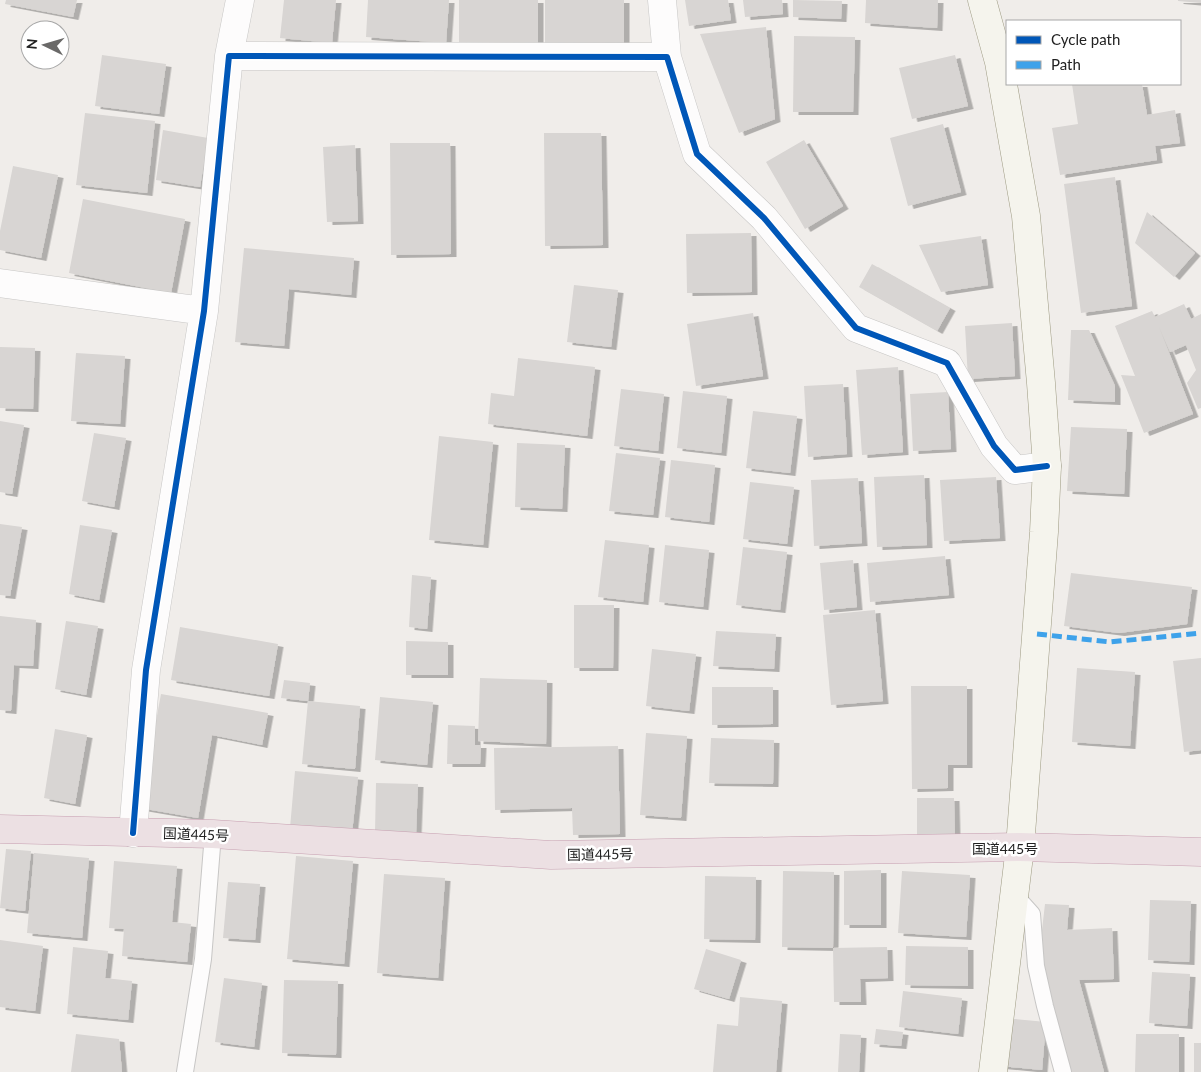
<svg xmlns="http://www.w3.org/2000/svg" width="1201" height="1072" font-family="Lato,'Noto Sans JP',sans-serif">
  <style>
    .building { fill: #d8d5d3; filter: url(#shadow) }
    .lines { fill: none; stroke-linecap: round; stroke-linejoin: round }
    .lane-casing { stroke: #c7c6c5; stroke-width: 18 }
    .street-casing { stroke: #c7c6c5; stroke-width: 29 }
    .secondary-casing { stroke: #9c9980; stroke-width: 29 }
    .highway-casing { stroke: #c79fb1; stroke-width: 29 }
    .lane { stroke: #fdfcfc; stroke-width: 16 }
    .street { stroke: #fdfcfc; stroke-width: 28 }
    .secondary { stroke: #f5f4ed; stroke-width: 28 }
    .highway { stroke: #ece0e3; stroke-width: 28 }
    .quiet { stroke: #3ea2ea; stroke-width: 5; stroke-dasharray: 10 5; stroke-linecap: butt }
    .cycleway-casing { stroke: #fff; stroke-width: 9 }
    .cycleway { stroke: #0057b8; stroke-width: 6 }
    .labels { text-anchor: middle; dominant-baseline: central; stroke-width: 5; stroke-linejoin: round; paint-order: stroke }
    .street-label { font-size: 14px; fill: #222; stroke: #fff }
  </style>
  <defs>
    <filter id="shadow"><feDropShadow dx="5.5" dy="3" stdDeviation="0" flood-color="#0004"/></filter>
  </defs>
  <rect width="100%" height="100%" fill="#f0edea"/>
  <!-- building -->
  <path class="building" d="M6,0H77L73,17L5,4Z
    M284,0H336L332,43L280,38Z
    M368,0H449L446,43L366,37Z
    M459,0H538V49H459Z
    M545,0H624V45L545,44Z
    M685,0H728L731,20L689,26Z
    M743,0H782L783,14L745,17Z
    M793,0L842,1L841,19L793,17Z
    M866,0H938L937,28L865,23Z
    M1178,0H1201V3L1178,1Z
    M766,27L775,119L739,133L700,34Z
    M794,36L855,37L853,112H793Z
    M102,55L166,64L159,114L95,106Z
    M955,55L968,106L912,119L899,68Z
    M1072,84H1142L1147,115L1175,110L1180,143L1155,146L1157,160L1060,175L1052,128L1078,124Z
    M85,113L155,121L147,193L76,185Z
    M943,124L961,192L908,206L890,138Z
    M163,130L208,138L200,187L156,180Z
    M544,133H601L603,245L545,246Z
    M804,140L843,206L805,229L766,162Z
    M390,143H450L451,254L391,255Z
    M355,145L358,221L327,222L323,147Z
    M13,166L58,175L41,258L0,250V231Z
    M1115,177L1132,306L1081,313L1064,184Z
    M83,199L185,219L171,293L69,273Z
    M1147,212L1195,253L1174,277L1135,243Z
    M751,233L752,292L687,293L686,234Z
    M981,236L988,285L941,292L919,245Z
    M244,248L354,258L351,295L289,289L284,346L235,342Z
    M872,264L950,308L937,331L859,287Z
    M574,285L618,290L611,347L567,342Z
    M1184,304L1191,319L1201,314V408L1198,409L1187,383L1196,370L1186,345L1170,352L1159,327L1193,414L1144,433L1121,375L1135,376L1115,326L1152,311L1155,317Z
    M753,313L763,376L696,386L687,324Z
    M1012,323L1015,376L968,379L965,326Z
    M1071,330H1089L1115,386V402L1068,400Z
    M0,347L35,348L33,409L0,408Z
    M76,353L125,356L120,424L71,421Z
    M518,358L595,367L587,436L488,424L491,393L514,396Z
    M898,367L903,452L862,455L856,370Z
    M843,384L847,454L808,457L804,386Z
    M621,389L664,394L658,451L614,446Z
    M683,391L727,396L721,453L677,448Z
    M948,392L951,449L913,451L910,394Z
    M753,411L797,416L790,473L746,468Z
    M0,421L24,425L12,494L0,492Z
    M1071,427L1127,429L1124,494L1067,491Z
    M94,433L126,438L114,507L82,501Z
    M439,436L493,442L483,545L429,540Z
    M517,443L565,445L562,509L515,507Z
    M616,453L660,458L653,515L609,511Z
    M671,460L715,465L709,522L665,517Z
    M924,475L927,545L877,547L874,477Z
    M996,477L1000,538L944,541L940,480Z
    M858,478L862,543L814,546L811,480Z
    M750,482L794,487L787,544L743,539Z
    M0,524L22,527L10,596L0,595Z
    M80,525L112,530L99,600L69,594Z
    M605,540L649,545L643,602L598,597Z
    M665,545L709,550L703,607L659,602Z
    M743,547L787,552L780,610L736,605Z
    M945,556L949,595L870,602L867,563Z
    M853,560L857,607L824,610L820,563Z
    M1071,573L1192,587L1187,624L1119,633L1064,626Z
    M412,575L431,577L427,629L409,627Z
    M574,605H614L613,668H574Z
    M875,610L883,701L831,705L823,615Z
    M0,616L36,620L33,666L14,665L11,711L0,710Z
    M66,621L98,626L86,695L55,689Z
    M180,627L278,644L269,696L171,680Z
    M716,631L776,634L774,669L713,666Z
    M406,641L448,642V675H406Z
    M652,649L696,654L689,711L646,706Z
    M1201,658V750L1184,752L1173,661Z
    M1077,668L1135,672L1130,746L1072,742Z
    M480,678L547,680L546,744L478,741Z
    M284,680L310,683L308,701L360,706L355,769L302,764L308,701L281,698Z
    M911,686H967V765H948V788L912,789Z
    M712,687H773V724L712,725Z
    M161,694L268,713L262,745L212,735L198,818L140,808Z
    M380,697L433,702L427,765L375,760Z
    M448,725L475,726V745H481L480,764H447Z
    M55,729L87,735L75,804L44,798Z
    M646,733L687,736L681,818L640,815Z
    M711,738L774,740L773,784L709,783Z
    M618,746L620,834L573,835L572,808L495,810L494,748Z
    M295,771L358,777L352,833L290,828Z
    M376,783L418,784L416,834L375,833Z
    M917,798H954L955,835H917Z
    M6,849L31,851L25,911L0,908Z
    M34,853L89,858L82,938L27,933Z
    M296,856L353,861L344,964L287,959Z
    M114,861L177,866L172,922L191,924L187,962L122,956L124,929L109,928Z
    M881,870V925H844V871Z
    M783,871L834,872L833,948L782,947Z
    M902,871L970,875L966,937L898,933Z
    M384,874L445,878L438,978L377,973Z
    M705,876L756,877L755,940L704,939Z
    M228,882L260,884L255,940L223,938Z
    M1150,900L1191,901L1189,962L1148,960Z
    M1045,904L1069,905L1067,930L1112,928L1114,979L1079,980L1104,1072H1068L1044,982L1042,930Z
    M0,940L43,946L35,1011L0,1007Z
    M906,946L968,947V986L905,985Z
    M73,947L108,951L105,978L132,981L128,1020L67,1014Z
    M887,947L888,978L860,979L861,1002H834L833,948Z
    M706,949L741,960L729,999L694,989Z
    M1152,972L1190,974L1187,1026L1149,1023Z
    M224,978L262,983L254,1047L215,1042Z
    M284,980L338,981L336,1055L282,1053Z
    M903,991L962,998L958,1034L899,1027Z
    M740,997L782,1001L776,1072H713L717,1024L738,1026Z
    M1005,1018L1046,1022L1042,1070L1000,1066Z
    M876,1029L903,1032L901,1046L874,1044Z
    M76,1034L119,1039L122,1072H71Z
    M840,1034L861,1035L859,1072H838Z
    M1136,1034H1179V1072H1135Z
    M1194,1043H1201V1072H1194Z"/>
  <g class="lines">
    <!-- lane casing -->
    <g class="lane-casing">
      <path id="lane" d="M1014,894L1032,914L1036,966L1045,1006L1063,1072
        M185,1072L203,959L213,834"/>
    </g>
    <!-- street casing -->
    <g class="street-casing">
      <path id="street" d="M662,0L667,57
        M229,56L240,0
        M0,283L204,311
        M133,833L146,670L204,311L229,56L667,57L697,154L764,218L856,328L947,363L994,446L1015,470L1047,466"/>
    </g>
    <!-- secondary casing -->
    <g class="secondary-casing">
      <path id="secondary" d="M982,0L999,62L1026,216L1041,383L1047,466L1044,532L1020,847L993,1072"/>
    </g>
    <!-- highway casing -->
    <g class="highway-casing">
      <path id="highway" d="M0,829L213,834L551,855L1020,847L1201,852"/>
    </g>
    <!-- lane -->
    <use href="#lane" class="lane"/>
    <!-- street -->
    <use href="#street" class="street"/>
    <!-- secondary -->
    <use href="#secondary" class="secondary"/>
    <!-- highway -->
    <use href="#highway" class="highway"/>
    <!-- quiet -->
    <path class="quiet" d="M1037,634L1110,642L1201,633"/>
    <!-- cycleway casing -->
    <g class="cycleway-casing">
      <path id="cycleway" d="M133,833L146,670L204,311L229,56L667,57L697,154L764,218L856,328L947,363L994,446L1015,470L1047,466"/>
    </g>
    <!-- cycleway -->
    <use href="#cycleway" class="cycleway"/>
  </g>
  <g class="labels">
    <!-- street labels -->
    <g class="street-label">
      <text transform="translate(196 834) rotate(2)">国道445号</text>
      <text x="1005" y="848">国道445号</text>
      <text transform="translate(600 854) rotate(-1)">国道445号</text>
    </g>
  </g>
  <!-- legend -->
  <rect x="1006" y="20" width="175" height="65" fill="#ffffff" stroke="#a7a7a7"/>
  <rect x="1016" y="36" width="25" height="8" fill="#0057b8" stroke="#a7a7a7"/>
  <text x="1051" y="45" font-size="15" fill="#222222">Cycle path</text>
  <rect x="1016" y="61" width="25" height="8" fill="#3ea2ea" stroke="#a7a7a7"/>
  <text x="1051" y="70" font-size="15" fill="#222222">Path</text>
  <!-- north arrow -->
  <g transform="translate(45 45) rotate(275)"><circle r="24" fill="#ffffff" stroke="#a7a7a7"/>
  <path d="M0-4L9 19L0 12L-9 19Z" fill="#6a6968"/>
  <text y="-8" font-size="14" font-weight="bold" text-anchor="middle" fill="#222222">N</text>
  </g>
</svg>
